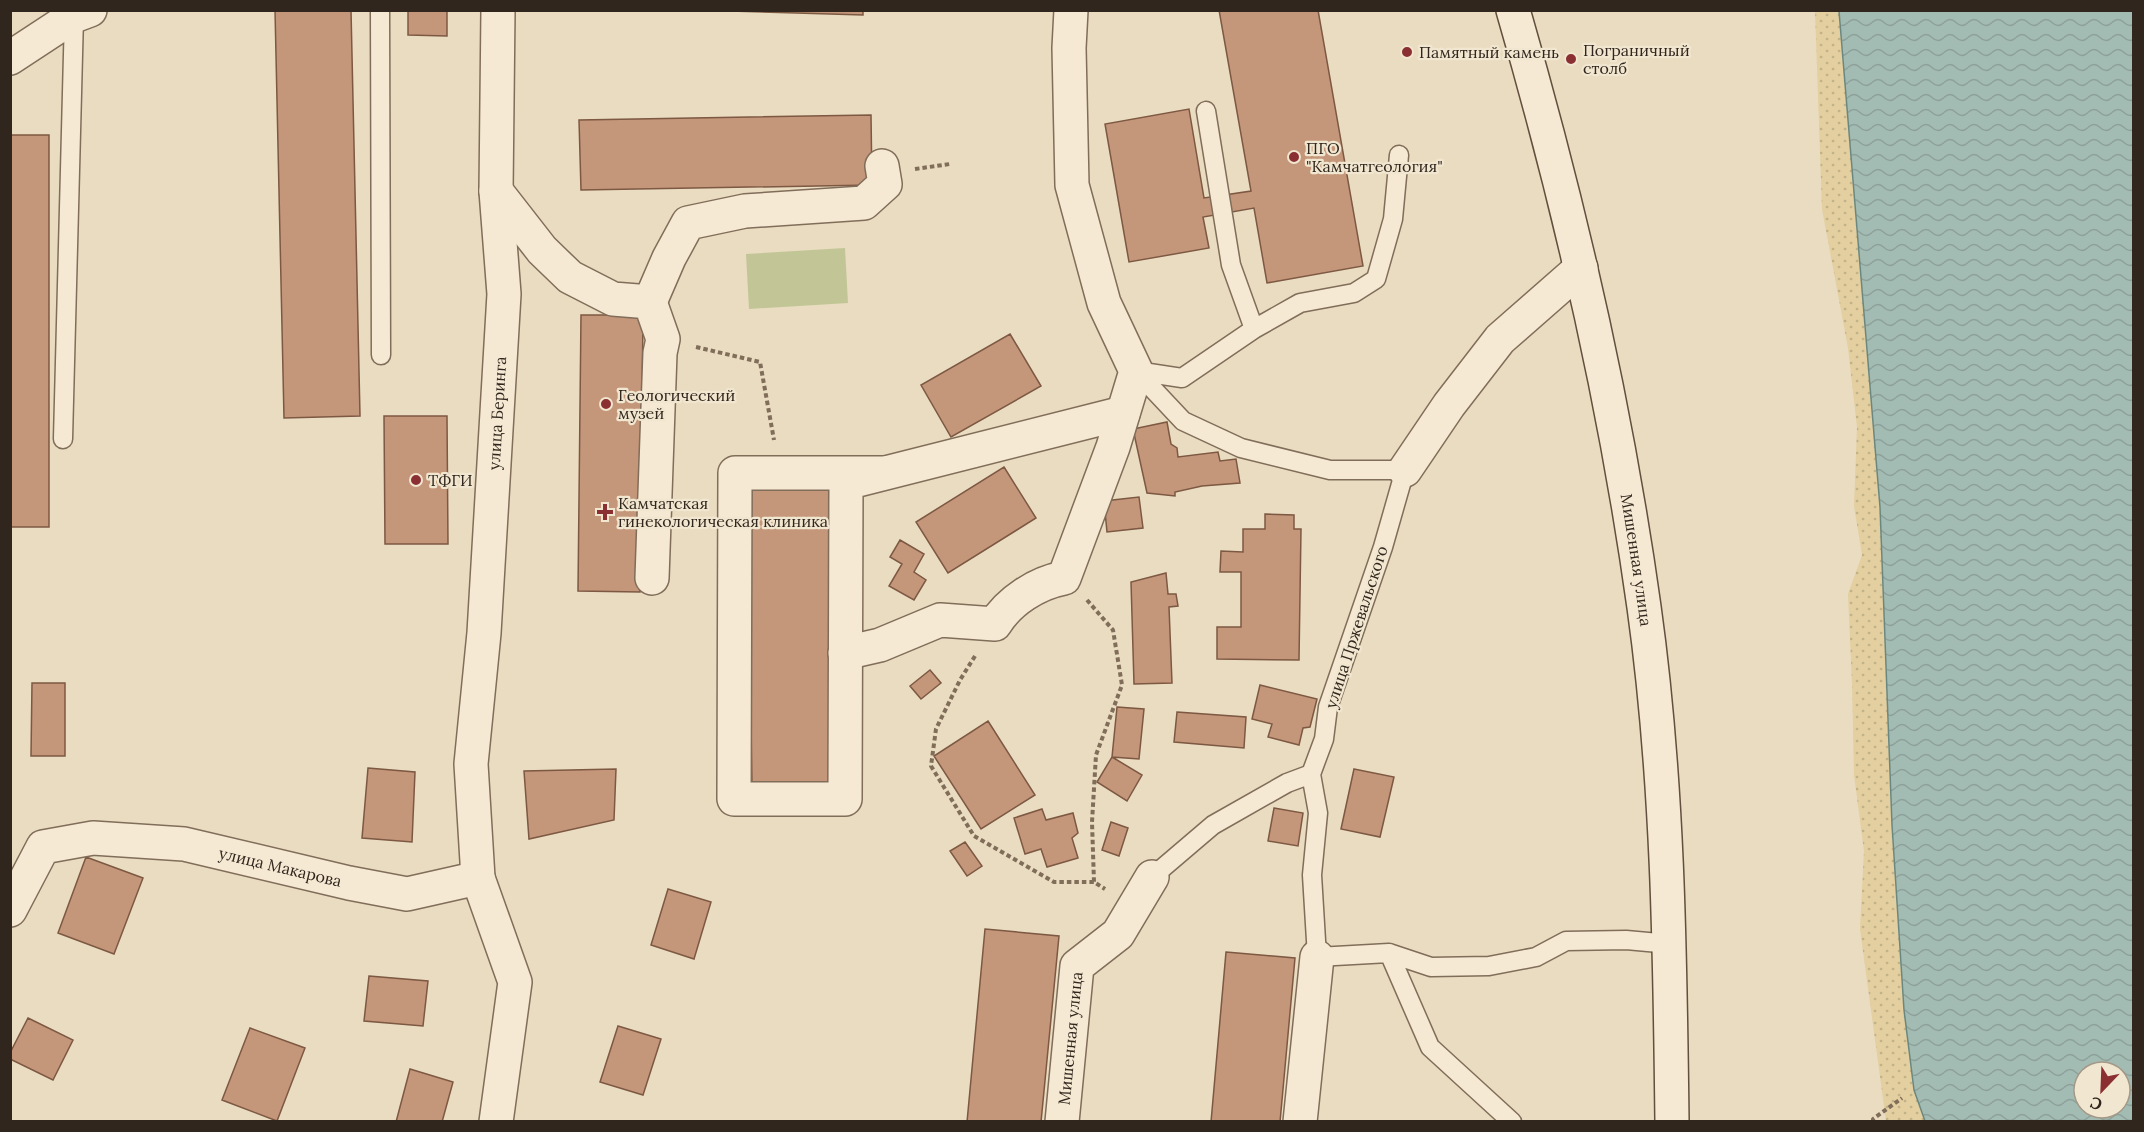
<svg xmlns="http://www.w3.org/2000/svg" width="2144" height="1132" font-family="Lora,serif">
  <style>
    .sand { fill: url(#sand-dots) }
    .green { fill: #c2c696 }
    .water { fill: url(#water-waves); stroke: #6b8880; stroke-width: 1.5; fill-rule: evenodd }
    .building { fill: #c4967a; stroke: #7d5842; stroke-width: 1.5 }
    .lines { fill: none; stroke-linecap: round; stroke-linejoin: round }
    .service-casing { stroke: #806d5a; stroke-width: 21 }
    .minor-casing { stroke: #806d5a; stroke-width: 36 }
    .secondary-casing { stroke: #624f3d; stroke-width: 36 }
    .path { stroke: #806d5a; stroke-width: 4; stroke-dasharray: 4.5 3; stroke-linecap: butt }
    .service { stroke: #f5e9d3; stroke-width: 18 }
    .minor { stroke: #f5e9d3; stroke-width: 33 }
    .secondary { stroke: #f5e9d3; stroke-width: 33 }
    .poi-dot { fill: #8a3033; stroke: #f1e6cf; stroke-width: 2 }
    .labels { text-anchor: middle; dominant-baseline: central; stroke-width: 4.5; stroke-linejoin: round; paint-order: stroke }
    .poi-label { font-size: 16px; fill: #31261d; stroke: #f1e6cf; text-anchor: start }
    .street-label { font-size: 16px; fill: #31261d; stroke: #f1e6cf }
  </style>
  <defs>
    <pattern id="sand-dots" width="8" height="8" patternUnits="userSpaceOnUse" patternTransform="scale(1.5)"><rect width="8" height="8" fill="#e3cf9f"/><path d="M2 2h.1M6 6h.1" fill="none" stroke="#c3b288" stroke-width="1.8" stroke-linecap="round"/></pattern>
    <pattern id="water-waves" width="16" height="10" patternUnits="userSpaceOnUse" patternTransform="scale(1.5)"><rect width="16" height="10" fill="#a3bcb3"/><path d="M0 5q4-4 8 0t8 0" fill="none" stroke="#8da19a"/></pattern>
  </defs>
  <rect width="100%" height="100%" fill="#e9dcc0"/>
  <!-- sand -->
  <path class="sand" d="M1815,11H1839L1880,507L1892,825L1904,1010L1914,1090L1925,1121H1886L1860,929L1864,851L1854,775L1852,683L1848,594L1862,555L1854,506L1857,427L1848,348L1822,209Z"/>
  <!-- green -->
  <path class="green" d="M845,248L848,303L749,309L746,254Z"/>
  <!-- water -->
  <path class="water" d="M1839,11H2133V1121H1925L1914,1090L1904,1010L1892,825L1880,507ZM2084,1072H2120V1108H2084Z"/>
  <!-- building -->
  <path class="building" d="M275,10H351L360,416L284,418Z
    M408,10H447V36L408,35Z
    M696,10H863V15Z
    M1219,10H1318L1363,266L1267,283L1254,208L1203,217L1209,248L1129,262L1105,124L1189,109L1204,198L1251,191Z
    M871,115L872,185L581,190L579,120Z
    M10,135H49V527H10Z
    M581,315H643L640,592L578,591Z
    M1010,334L1041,386L951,437L921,385Z
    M384,416H447L448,544H385Z
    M1167,422L1171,444L1177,448L1178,457L1218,452L1220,461L1236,459L1240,483L1202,486L1175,492V496L1147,493L1133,429Z
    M1004,467L1036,518L948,573L916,522Z
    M831,478L836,786L752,787L747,479Z
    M1139,497L1143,528L1107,532L1104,501Z
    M1265,514L1294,515V529H1301L1299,660L1217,659V627H1241V572H1220L1221,551L1243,552V529H1265Z
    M900,540L924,554L914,572L926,580L914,600L889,586L902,564L890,557Z
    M1166,573L1168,594H1176L1178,606L1169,607L1172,683L1134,684L1131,582Z
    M930,670L941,683L921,699L910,686Z
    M32,683H65V756H31Z
    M1260,685L1317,699L1310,727L1303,728L1299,745L1268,737L1272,724L1252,719Z
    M1117,707L1144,709L1139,759L1112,757Z
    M1177,712L1246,717L1244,748L1174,742Z
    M988,721L1035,795L981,829L934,756Z
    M1112,757L1142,775L1127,801L1097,782Z
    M368,768L415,772L412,842L362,838Z
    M616,769L614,820L529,839L524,771Z
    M1354,769L1394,777L1380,837L1341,829Z
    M1274,808L1303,813L1298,846L1268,841Z
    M1042,809L1046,820L1073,813L1078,833L1072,838L1078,858L1047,867L1041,849L1025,854L1014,818Z
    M1111,822L1128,828L1119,856L1102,850Z
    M965,842L982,866L967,876L950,851Z
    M86,857L143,878L114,954L58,933Z
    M668,889L711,902L694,959L651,945Z
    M985,929L1059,936L1041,1122H967Z
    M1226,952L1295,958L1280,1122H1211Z
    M369,976L428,981L423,1026L364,1021Z
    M28,1018L73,1040L53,1080L10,1059V1053Z
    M618,1026L661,1039L643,1095L600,1082Z
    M250,1028L305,1048L277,1121L222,1100Z
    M410,1069L453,1082L442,1122H396Z"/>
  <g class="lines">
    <!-- service casing -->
    <g class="service-casing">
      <path id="service" d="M380,10L381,355
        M1206,111L1231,265L1254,329
        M1136,371L1183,421L1241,448L1330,470H1405L1383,547L1328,707L1324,739L1311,774L1287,783L1213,825L1152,877
        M1136,371L1182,378L1254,329L1300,303L1354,293L1376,279L1393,219L1399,155
        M63,439L74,16
        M1311,774L1318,813L1312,875L1317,957L1389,953L1430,1047L1512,1122
        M1389,953L1431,967L1489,966L1536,957L1566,941L1626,940L1670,944"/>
    </g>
    <!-- minor casing -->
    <g class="minor-casing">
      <g id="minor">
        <path d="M10,58L74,16L90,10"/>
        <path d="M496,191L542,250L570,277L613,299L650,302L663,339L660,353L652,578"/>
        <path d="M650,302L669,258L688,223L745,211L864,203L885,184L882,166"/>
        <path d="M1405,470L1449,405L1500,339L1581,268"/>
        <path d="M883,473H735L734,799H845L846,483L1123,413"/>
        <path d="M845,653L880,645L940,620L995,624C1009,601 1037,583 1064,578L1113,447L1136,371L1104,303L1072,185L1069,48L1071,10"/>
        <path id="s1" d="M478,878L471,764L484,633L504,294L496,191L498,10"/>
        <path id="s2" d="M10,910L43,847L93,838L184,844L349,883L407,894L478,878L515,982L496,1122"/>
        <path id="s3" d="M1062,1122L1077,966L1118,934L1152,877"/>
        <path d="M1300,1122L1317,957"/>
      </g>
    </g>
    <!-- secondary casing -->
    <g class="secondary-casing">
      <g id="secondary">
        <path id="s4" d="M1513,10C1570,206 1616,406 1644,607C1668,778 1670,950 1672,1122"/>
      </g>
    </g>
    <!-- path -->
    <path class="path" d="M915,169L950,164
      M696,347L760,362L774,440
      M1087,600L1113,630L1122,685L1096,755L1092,822L1094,882L1105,889
      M975,656L960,680L936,729L931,766L974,836L1054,882H1094
      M1873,1122V1119L1902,1098"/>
    <!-- service -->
    <use href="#service" class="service"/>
    <!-- minor -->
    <use href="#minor" class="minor"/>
    <!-- secondary -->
    <use href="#secondary" class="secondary"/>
  </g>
  <!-- markers -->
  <g class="poi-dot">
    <circle cx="1407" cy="52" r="6"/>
    <circle cx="1571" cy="59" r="6"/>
    <circle cx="1294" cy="157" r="6"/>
    <circle cx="606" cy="404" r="6"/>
    <circle cx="416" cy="480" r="6"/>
    <path d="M602 503h6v6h6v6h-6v6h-6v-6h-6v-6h6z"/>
  </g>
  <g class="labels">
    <!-- poi labels -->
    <g class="poi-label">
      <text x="1583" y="50">Пограничный<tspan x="1583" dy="18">столб</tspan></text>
      <text x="1419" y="52">Памятный камень</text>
      <text x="1306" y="148">ПГО<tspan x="1306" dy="18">"Камчатгеология"</tspan></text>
      <text x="618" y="395">Геологический<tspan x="618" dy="18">музей</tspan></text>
      <text x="428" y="480">ТФГИ</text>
      <text x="618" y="503">Камчатская<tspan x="618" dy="18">гинекологическая клиника</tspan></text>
    </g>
    <!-- street labels -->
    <g class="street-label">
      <text stroke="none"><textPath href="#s1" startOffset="466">улица Беринга</textPath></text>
      <text stroke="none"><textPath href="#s4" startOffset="564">Мишенная улица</textPath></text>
      <text transform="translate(1356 627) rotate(-72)">улица Пржевальского</text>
      <text stroke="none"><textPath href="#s2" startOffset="312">улица Макарова</textPath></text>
      <text stroke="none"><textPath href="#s3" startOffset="84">Мишенная улица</textPath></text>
    </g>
  </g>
  <!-- border -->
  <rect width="2144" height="1132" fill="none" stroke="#31261d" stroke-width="24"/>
  <!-- north arrow -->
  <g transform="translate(2102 1090) rotate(203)"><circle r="28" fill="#f1e6cf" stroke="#a49988" stroke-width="1.5"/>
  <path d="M0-4.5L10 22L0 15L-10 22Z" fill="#8a3033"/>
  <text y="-9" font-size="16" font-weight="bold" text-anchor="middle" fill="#31261d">С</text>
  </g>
</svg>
